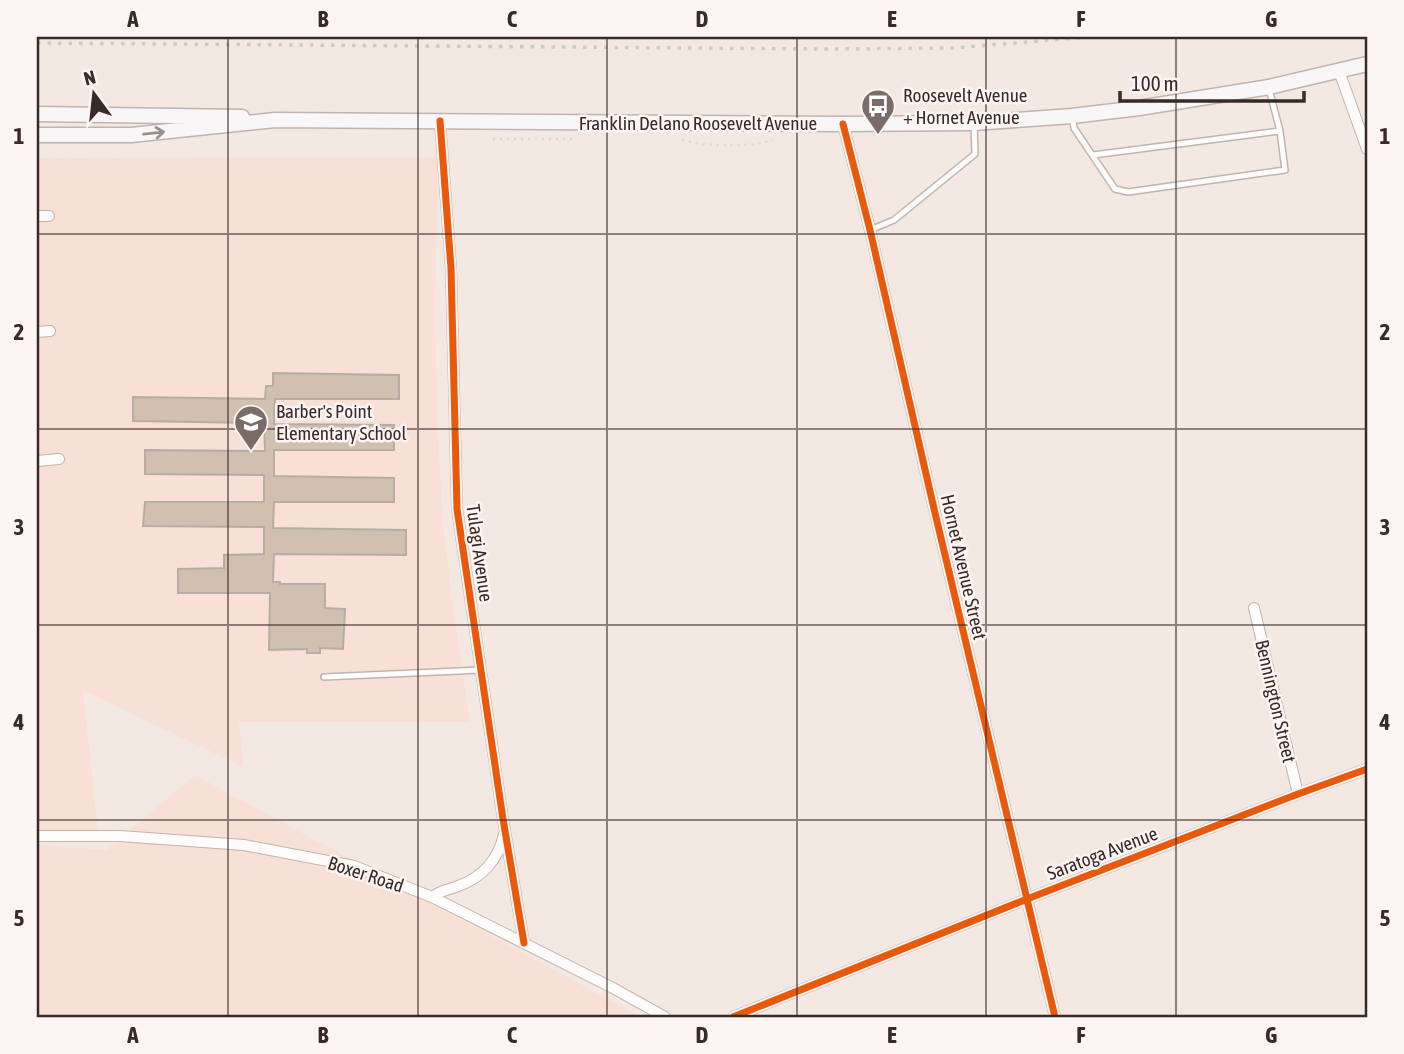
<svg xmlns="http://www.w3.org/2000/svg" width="1404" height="1054" font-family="'Asap Condensed',sans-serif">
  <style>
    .built { fill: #f8e0d7 }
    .building { fill: #d1bfb0; stroke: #b6ada6; stroke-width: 2 }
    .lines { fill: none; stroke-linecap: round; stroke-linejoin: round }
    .lane-casing { stroke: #bfb4af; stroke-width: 8 }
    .street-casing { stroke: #bfb4af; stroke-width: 12 }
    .secondary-casing { stroke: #bfb4af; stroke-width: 17 }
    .path { stroke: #dcd8d6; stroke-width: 2.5; stroke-dasharray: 2 5; stroke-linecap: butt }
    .lane { stroke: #fdfcfb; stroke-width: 5 }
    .street { stroke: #fdfcfb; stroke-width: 10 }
    .secondary { stroke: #f9f6f8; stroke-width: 14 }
    .rail { stroke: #ccc9c7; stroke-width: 3.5; stroke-dasharray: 3.5 7; stroke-linecap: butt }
    .cycleway-casing { stroke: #fdf5f3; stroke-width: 11 }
    .cycleway { stroke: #e8590c; stroke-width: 7 }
    .oneway { stroke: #98908f }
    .grid { fill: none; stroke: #382a26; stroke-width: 2; stroke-opacity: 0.55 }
    .labels { text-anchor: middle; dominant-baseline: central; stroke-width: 5; stroke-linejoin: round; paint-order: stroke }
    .poi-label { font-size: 19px; fill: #382a26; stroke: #fdf5f3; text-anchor: start }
    .street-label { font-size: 19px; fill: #382a26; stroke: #fdf5f3 }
    .neatline { fill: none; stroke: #382a26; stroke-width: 2.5 }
    .grid-label { font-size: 23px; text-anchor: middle; font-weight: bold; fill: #382a26 }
  </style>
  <rect width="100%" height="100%" fill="#f4e8e3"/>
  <!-- built -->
  <path class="built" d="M438,157L435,317L438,433L442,510L450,586L470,722H239L243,767L83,690L99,841L37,839V158Z
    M195,775L641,1017H37V845L106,850Z"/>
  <!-- building -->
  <path class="building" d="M273,373L399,375V399H275L274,424L394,425V450H274V476L394,478V502H274L273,528L406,530V555L274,554L273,582H280V584H325V608L345,609L343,649L320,648V653H307V649L269,650L270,593H178V569L224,568V555L264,554V527L143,526L145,502H264V475L145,474V450L265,451L264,423L133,421V397L265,399L266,386H273Z"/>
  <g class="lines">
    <!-- lane casing -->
    <g class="lane-casing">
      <path id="lane" d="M1072,116L1074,128L1115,189L1128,192L1285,170L1280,131L1269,89
        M1093,155L1280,131
        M870,230L894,220L975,154L974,124
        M324,677L481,670"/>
    </g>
    <!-- street casing -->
    <g class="street-casing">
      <path id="street" d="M1339,71L1367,149
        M440,121L451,268L457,509L503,819L524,943
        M843,124L870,230L935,513L1055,1017
        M37,216H49
        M37,332L50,331
        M37,461L59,459
        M1254,608L1298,794
        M37,836H120L244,845L354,866L432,897L613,988L665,1017
        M432,897C443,889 446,891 458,886C482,878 499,859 504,834
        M733,1017L1027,899L1298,794L1367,769"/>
    </g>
    <!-- secondary casing -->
    <g class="secondary-casing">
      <path id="secondary" d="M37,114L242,117
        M37,135H131L275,120L843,124L974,123L1072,116L1139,108L1269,87L1367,64"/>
    </g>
    <!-- path -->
    <path class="path" d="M493,139H572
      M682,140C712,147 743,148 773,140"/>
    <!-- lane -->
    <use href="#lane" class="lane"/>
    <!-- street -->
    <use href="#street" class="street"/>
    <!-- secondary -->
    <use href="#secondary" class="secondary"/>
    <!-- rail -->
    <path class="rail" d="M37,43L824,49L954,48L1088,37"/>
    <!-- cycleway casing -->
    <g class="cycleway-casing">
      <path id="cycleway" d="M440,121L451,268L457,509L503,819L524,943
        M843,124L870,230L935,513L1055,1017
        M733,1017L1027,899L1298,794L1367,769"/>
    </g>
    <!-- cycleway -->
    <use href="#cycleway" class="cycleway"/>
  </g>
  <!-- one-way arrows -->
  <defs><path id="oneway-shaft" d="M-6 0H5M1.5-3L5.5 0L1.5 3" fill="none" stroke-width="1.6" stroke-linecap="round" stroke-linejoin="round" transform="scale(1.75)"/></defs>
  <use class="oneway" href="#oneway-shaft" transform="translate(154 133) rotate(-6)"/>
  <!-- grid -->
  <path class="grid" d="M228,37V1017M418,37V1017M607,37V1017M797,37V1017M986,37V1017M1176,37V1017M37,234H1367M37,429H1367M37,625H1367M37,820H1367"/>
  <!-- icons -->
  <defs>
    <g id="bus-pin" transform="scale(1.75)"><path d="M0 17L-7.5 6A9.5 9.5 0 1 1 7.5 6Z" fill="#7a6c68" stroke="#fdf5f3"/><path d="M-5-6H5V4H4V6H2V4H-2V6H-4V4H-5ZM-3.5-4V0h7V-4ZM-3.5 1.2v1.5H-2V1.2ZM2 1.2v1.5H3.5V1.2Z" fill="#fff"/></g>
    <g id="school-pin" transform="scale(1.75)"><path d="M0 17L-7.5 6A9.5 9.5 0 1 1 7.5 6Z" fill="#7a6c68" stroke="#fdf5f3"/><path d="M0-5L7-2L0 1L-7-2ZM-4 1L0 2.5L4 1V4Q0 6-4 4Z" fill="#fff"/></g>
  </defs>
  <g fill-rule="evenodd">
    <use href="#bus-pin" x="878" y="106"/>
    <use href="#school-pin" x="251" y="422"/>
  </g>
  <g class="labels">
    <!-- poi labels -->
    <g class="poi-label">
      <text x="903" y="95">Roosevelt Avenue<tspan x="903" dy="22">+ Hornet Avenue</tspan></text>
      <text x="276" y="411">Barber's Point<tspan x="276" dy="22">Elementary School</tspan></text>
    </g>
    <!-- street labels -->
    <g class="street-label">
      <text x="698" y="123">Franklin Delano Roosevelt Avenue</text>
      <text transform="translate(480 553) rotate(82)">Tulagi Avenue</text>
      <text transform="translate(964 567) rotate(77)">Hornet Avenue Street</text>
      <text transform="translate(1276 701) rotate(77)">Bennington Street</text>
      <text transform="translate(1102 853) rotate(-21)">Saratoga Avenue</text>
      <text transform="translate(366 874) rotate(18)">Boxer Road</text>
    </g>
  </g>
  <!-- border -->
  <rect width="1404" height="1054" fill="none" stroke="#fdf5f3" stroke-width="77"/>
  <!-- north arrow -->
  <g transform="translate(94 94) rotate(345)" stroke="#fdf5f3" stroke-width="5" paint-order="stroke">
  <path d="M0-5L12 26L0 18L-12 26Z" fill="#382a26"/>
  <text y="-10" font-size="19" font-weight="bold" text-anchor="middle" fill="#382a26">N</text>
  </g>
  <!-- scale -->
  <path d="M1120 91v10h184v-10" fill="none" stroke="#382a26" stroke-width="3.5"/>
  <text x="1131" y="91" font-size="21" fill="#382a26" stroke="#fdf5f3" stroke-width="5" paint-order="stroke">100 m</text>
  <rect x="38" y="38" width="1328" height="978" class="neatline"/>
  <g class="grid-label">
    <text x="133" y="27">A</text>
    <text x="323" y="27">B</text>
    <text x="512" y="27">C</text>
    <text x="702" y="27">D</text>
    <text x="892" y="27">E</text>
    <text x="1081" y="27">F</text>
    <text x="1271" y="27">G</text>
    <text x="19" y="144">1</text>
    <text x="1385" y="144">1</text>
    <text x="19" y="340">2</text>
    <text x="1385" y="340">2</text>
    <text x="19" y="535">3</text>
    <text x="1385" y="535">3</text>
    <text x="19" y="730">4</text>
    <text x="1385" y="730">4</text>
    <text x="19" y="926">5</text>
    <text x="1385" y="926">5</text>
    <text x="133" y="1043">A</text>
    <text x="323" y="1043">B</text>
    <text x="512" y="1043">C</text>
    <text x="702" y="1043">D</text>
    <text x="892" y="1043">E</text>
    <text x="1081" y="1043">F</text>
    <text x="1271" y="1043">G</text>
  </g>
</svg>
